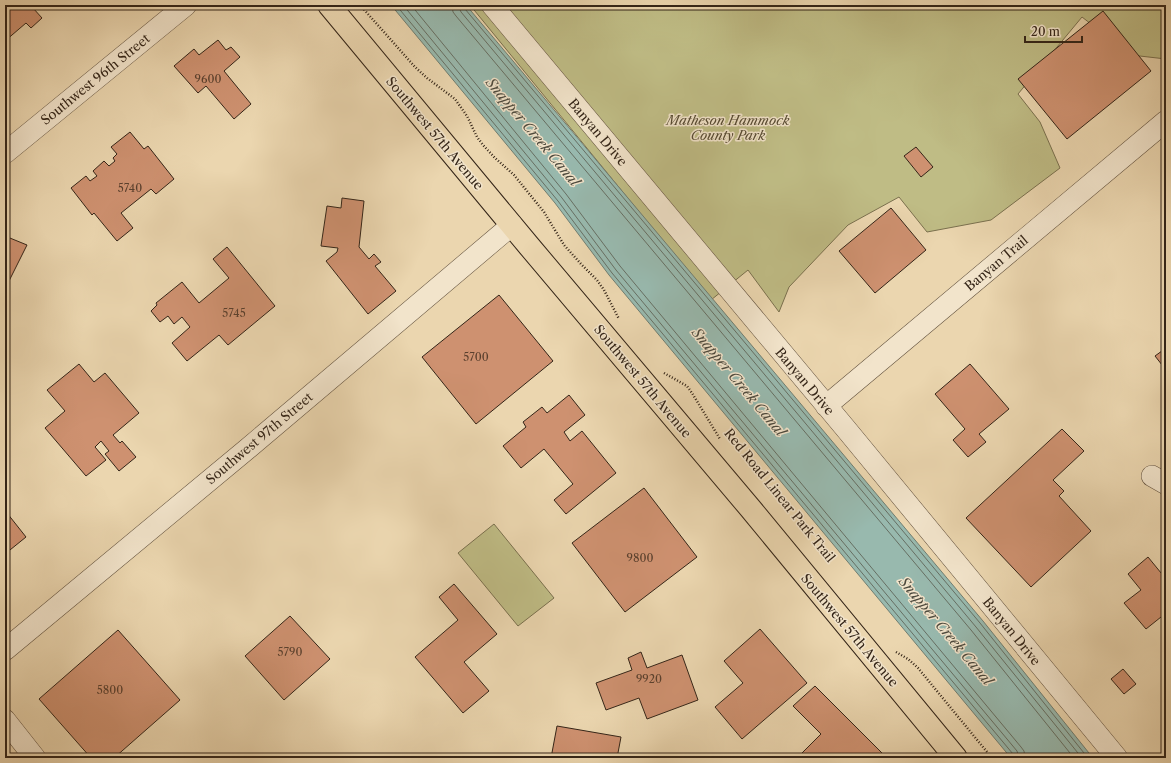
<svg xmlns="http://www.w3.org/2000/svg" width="1171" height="763" font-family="'Libre Caslon Text',serif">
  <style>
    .green { fill: #bfbc85; stroke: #7a704e }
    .water { fill: #98b9ae; stroke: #707e72 }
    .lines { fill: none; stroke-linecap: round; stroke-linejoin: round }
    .shore { stroke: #666f63; stroke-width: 1 }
    .building { fill: #ce9170; stroke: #342518 }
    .minor-casing { stroke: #62513e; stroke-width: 22 }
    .major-casing { stroke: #342518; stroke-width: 24 }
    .path { stroke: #342518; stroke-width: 2.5; stroke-dasharray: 1 2; stroke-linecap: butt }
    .minor { stroke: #f2e4cb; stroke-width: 21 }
    .major { stroke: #ebd6af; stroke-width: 22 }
    .labels { text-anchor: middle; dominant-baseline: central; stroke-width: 3; stroke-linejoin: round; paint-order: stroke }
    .number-label { font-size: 11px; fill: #5a402e }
    .street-label { font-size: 13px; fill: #342518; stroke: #f2e4cb }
    .park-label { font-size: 13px; font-style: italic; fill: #574b33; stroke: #f2e4cb }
    .water-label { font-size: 14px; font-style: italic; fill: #4d4a3e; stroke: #f2e4cb }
  </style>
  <rect width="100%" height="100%" fill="#ebd6af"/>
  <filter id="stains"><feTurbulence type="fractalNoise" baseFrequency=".005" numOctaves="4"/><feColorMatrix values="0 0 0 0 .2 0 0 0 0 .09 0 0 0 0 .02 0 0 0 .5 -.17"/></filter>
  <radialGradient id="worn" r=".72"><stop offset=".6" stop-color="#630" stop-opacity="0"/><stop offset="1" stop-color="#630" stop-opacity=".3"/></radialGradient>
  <!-- green -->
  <path class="green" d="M470,5H1166V59L1131,55L1082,17L1018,94L1040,122L1060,168L991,220L927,232L899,197L848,225L789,287L779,312L748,270L711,300Z
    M494,524L554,598L518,626L458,553Z"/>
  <!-- water -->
  <path class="water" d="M391,5H466L983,621L1093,758H1011L609,275L555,203Z"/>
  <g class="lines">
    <!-- shore -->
    <path class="shore" d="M396,5L558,201L612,273L1013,754L1014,758
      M403,5L562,198L616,270L1017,751L1019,758
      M411,5L566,194L620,266L1021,747L1024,751L1025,758
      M452,5L453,12L456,16L971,630L1074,758
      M458,5L461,12L976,627L1082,758
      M464,5L465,9L980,623L1088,758"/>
  </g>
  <!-- building -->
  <path class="building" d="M5,5H36L33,8L42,18L31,28L26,23L5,41Z
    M1103,11L1151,71L1067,139L1018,79Z
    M218,40L226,50L231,47L240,57L224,71L251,104L234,119L206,86L198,93L174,66L194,49L199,55Z
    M130,132L144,149L148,146L174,179L156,194L151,189L121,213L133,228L117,241L94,213L92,215L71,188L86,176L90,181L97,176L93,171L104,161L109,166L115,161L113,158L117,154L111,147Z
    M916,147L933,167L921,177L904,156Z
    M342,198L364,201L359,247L369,259L374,254L381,262L375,266L396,291L368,314L326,261L337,252L338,248L321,246L327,206L341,208Z
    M891,208L926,250L875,293L839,251Z
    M5,236L27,245L5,289Z
    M227,247L275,306L228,345L219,335L187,361L172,343L190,327L182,317L174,324L168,316L160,322L151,311L157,305L156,303L182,282L199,303L229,278L213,259Z
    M499,295L553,361L476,424L422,357Z
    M1166,348V370L1155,356Z
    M79,364L94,382L105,373L139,413L113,435L120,443L122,441L136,457L119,471L105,454L109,451L101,441L95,447L106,460L86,476L45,428L65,411L47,390Z
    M970,364L1009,409L979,434L986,442L968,457L953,440L965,429L935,394Z
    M569,395L585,415L564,432L570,441L582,431L616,473L566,514L554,500L573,484L544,449L521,468L503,446L526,427L523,422L542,407L547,413Z
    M1062,429L1084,451L1053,480L1064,491L1059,496L1091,531L1031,587L966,518Z
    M644,488L697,557L625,612L572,543Z
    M7,513L26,537L5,554V515Z
    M1148,557L1166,579V623L1161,617L1146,629L1124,603L1141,590L1128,574Z
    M454,584L497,634L464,662L489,691L463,713L415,657L458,620L439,597Z
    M290,616L330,659L284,700L245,656Z
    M760,629L807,683L742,739L715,707L743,683L724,661Z
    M118,630L180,700L114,758H91L39,699Z
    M641,652L647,668L682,655L698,700L647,719L639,698L606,710L596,683L632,670L628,658Z
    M1123,669L1136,684L1124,694L1111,679Z
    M815,686L883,754L880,758H797L821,734L793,706Z
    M557,726L621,737L617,758H551Z"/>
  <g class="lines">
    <!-- minor casing -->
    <g class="minor-casing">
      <path id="minor" d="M492,5L846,429L1117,758
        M5,153L186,5
        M826,406L1166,121
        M1152,476L1166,484
        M5,650L246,450L512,225
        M5,720L35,758"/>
    </g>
    <!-- major casing -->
    <g class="major-casing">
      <path id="major" d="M329,5L529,246L750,508L956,758"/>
    </g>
    <!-- path -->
    <path class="path" d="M360,5L415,67L427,78L455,99L467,116L477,137L483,145L495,158L514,175L544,212L564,245L581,264L597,280L604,290L619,319
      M664,373L687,386L692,393L720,439
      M896,652L908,659L918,668L992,758"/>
    <!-- minor -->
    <use href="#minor" class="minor"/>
    <!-- major -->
    <use href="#major" class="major"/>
  </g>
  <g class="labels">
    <!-- number labels -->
    <g class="number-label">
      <text x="208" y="79">9600</text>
      <text x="130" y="188">5740</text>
      <text x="234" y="313">5745</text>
      <text x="476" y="357">5700</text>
      <text x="640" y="558">9800</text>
      <text x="290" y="652">5790</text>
      <text x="649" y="679">9920</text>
      <text x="110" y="690">5800</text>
    </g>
    <!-- street labels -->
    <g class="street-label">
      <text transform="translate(95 79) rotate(-39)">Southwest 96th Street</text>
      <text transform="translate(598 132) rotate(50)">Banyan Drive</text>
      <text transform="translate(435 133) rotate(50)">Southwest 57th Avenue</text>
      <text transform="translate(996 263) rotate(-40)">Banyan Trail</text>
      <text transform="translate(643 381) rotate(50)">Southwest 57th Avenue</text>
      <text transform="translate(805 381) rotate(50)">Banyan Drive</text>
      <text transform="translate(259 438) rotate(-40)">Southwest 97th Street</text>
      <text transform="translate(780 495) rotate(51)">Red Road Linear Park Trail</text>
      <text transform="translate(850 630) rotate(50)">Southwest 57th Avenue</text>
      <text transform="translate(1012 631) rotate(51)">Banyan Drive</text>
    </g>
    <!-- park labels -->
    <g class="park-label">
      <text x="728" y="120">Matheson Hammock<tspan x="728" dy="15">County Park</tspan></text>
    </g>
    <!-- water labels -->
    <g class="water-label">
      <text transform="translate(533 132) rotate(50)">Snapper Creek Canal</text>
      <text transform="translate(739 382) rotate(50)">Snapper Creek Canal</text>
      <text transform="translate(946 631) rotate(50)">Snapper Creek Canal</text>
    </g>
  </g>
  <!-- margin -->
  <rect width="1171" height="763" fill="none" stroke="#ebd6af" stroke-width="20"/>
  <rect x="6" y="6" width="1159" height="751" fill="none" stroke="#342518" stroke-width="2"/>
  <rect x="10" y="10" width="1151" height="743" fill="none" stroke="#342518"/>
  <!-- scale -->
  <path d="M1025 36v6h57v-6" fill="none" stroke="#342518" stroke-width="2"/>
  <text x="1031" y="36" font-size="12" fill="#342518" stroke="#f2e4cb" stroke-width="3" paint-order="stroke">20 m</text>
  <rect width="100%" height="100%" filter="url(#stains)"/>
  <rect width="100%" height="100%" fill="url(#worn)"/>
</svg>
